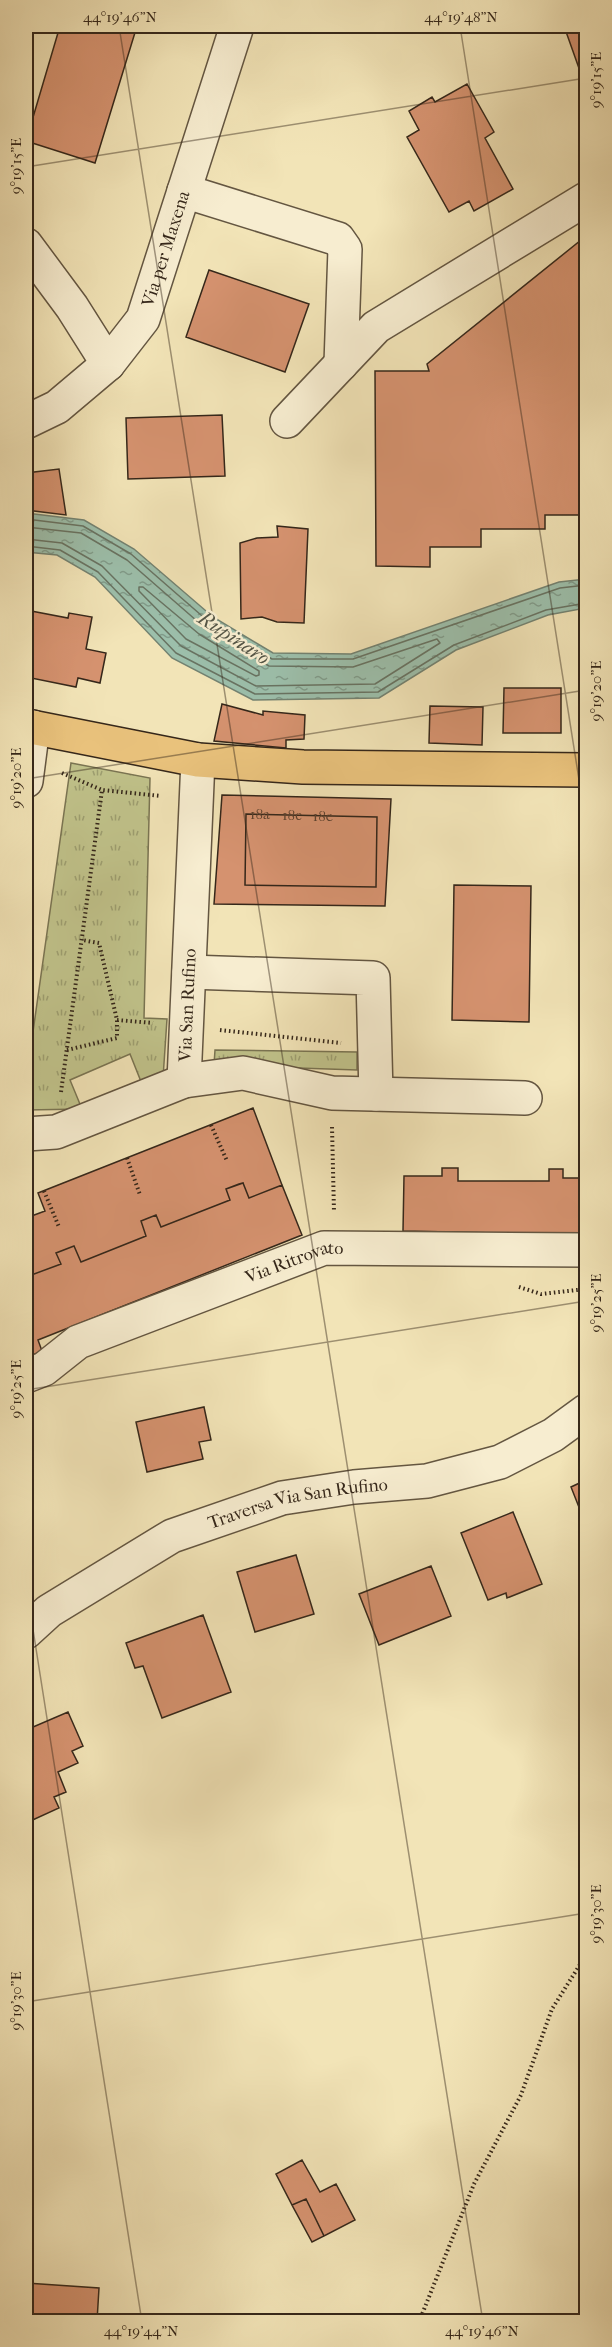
<svg xmlns="http://www.w3.org/2000/svg" width="612" height="2347" font-family="'IM FELL French Canon',serif">
  <style>
    .grass { fill: url(#grass-tufts); stroke: #7a7452; stroke-width: 1.5 }
    .water { fill: url(#water-ripples); stroke: #738271; stroke-width: 1.5 }
    .lines { fill: none; stroke-linecap: round; stroke-linejoin: round }
    .shore { stroke: #687362; stroke-width: 1.5 }
    .building { fill: #d5926f; stroke: #35271a; stroke-width: 1.5 }
    .minor-casing { stroke: #645641; stroke-width: 36 }
    .major-casing { stroke: #35271a; stroke-width: 36 }
    .path { stroke: #35271a; stroke-width: 4; stroke-dasharray: 1.5 3; stroke-linecap: butt }
    .minor { stroke: #f7edd0; stroke-width: 33 }
    .major { stroke: #e9c27c; stroke-width: 33 }
    .ticks { fill: none; stroke: #35271a; stroke-width: 1.5; stroke-opacity: 0.45 }
    .labels { text-anchor: middle; dominant-baseline: central; stroke-width: 5; stroke-linejoin: round; paint-order: stroke }
    .number-label { font-size: 15px; fill: #5d422f }
    .street-label { font-size: 18px; fill: #35271a; stroke: #f7edd0 }
    .water-label { font-size: 20px; font-style: italic; fill: #545546; stroke: #f7edd0 }
    .neatline { fill: none; stroke: #35271a; stroke-width: 2 }
    .ticks-label { font-size: 15px; text-anchor: middle; fill: #35271a }
  </style>
  <defs>
    <pattern id="grass-tufts" width="24" height="20" patternUnits="userSpaceOnUse" patternTransform="scale(1.5)"><rect width="24" height="20" fill="#c0c28a"/><path d="M3 7l-1-3M5 7V3M7 7l1-3M15 17l-1-3M17 17v-4M19 17l1-3" fill="none" stroke="#9d9e70"/></pattern>
    <pattern id="water-ripples" width="26" height="14" patternUnits="userSpaceOnUse" patternTransform="scale(1.5)"><rect width="26" height="14" fill="#9cbfab"/><path d="M2 4q2-2 4 0t4 0M15 11q2-2 4 0t4 0" fill="none" stroke="#809b8a"/></pattern>
  </defs>
  <rect width="100%" height="100%" fill="#f2e4b7"/>
  <filter id="stains"><feTurbulence type="fractalNoise" baseFrequency=".00333" numOctaves="4"/><feColorMatrix values="0 0 0 0 .2 0 0 0 0 .09 0 0 0 0 .02 0 0 0 .5 -.17"/></filter>
  <radialGradient id="worn" r=".72"><stop offset=".6" stop-color="#630" stop-opacity="0"/><stop offset="1" stop-color="#630" stop-opacity=".3"/></radialGradient>
  <!-- grass -->
  <path class="grass" d="M71,763L150,778L144,1018L167,1019L163,1078L142,1084L130,1054L70,1080L82,1109L26,1110L29,1060Z
    M215,1050L357,1052V1070L214,1065Z"/>
  <!-- water -->
  <path class="water" d="M26,513L84,520L134,549L213,617L273,653L351,654L559,582L586,579V608L548,615L456,650L379,698L253,700L172,658L95,577L57,555L26,552Z"/>
  <g class="lines">
    <!-- shore -->
    <path class="shore" d="M26,519L83,526L131,554L209,622L272,659H353L560,588L586,585
      M26,527L81,533L127,560L205,628L269,666L353,667L437,639L440,643L375,684L256,686L181,646L102,566L62,543L26,539
      M26,546L60,550L98,572L176,653L255,694L378,692L454,645L546,610L586,603
      M139,587H143L199,634L259,671V675L256,676L186,639L139,591Z"/>
  </g>
  <!-- building -->
  <path class="building" d="M60,26H137L95,163L26,141Z
    M564,26H586V88Z
    M467,84L494,132L485,138L513,189L474,211L469,201L449,212L407,137L419,130L409,111L432,97L435,102Z
    M586,236V515H545V529H481V547H430V567L376,566L375,371H429L427,364Z
    M209,270L309,304L285,372L186,337Z
    M222,415L225,476L128,479L126,418Z
    M59,469L66,515L26,510V473Z
    M277,526L308,529L304,623L277,622L262,617L241,619L240,543L257,538L278,537Z
    M26,610L68,618L69,613L92,617L86,649L106,653L100,683L78,678L76,687L26,677Z
    M504,688H561V733H503Z
    M222,704L263,715V711L305,715L304,739L286,740V748L214,741Z
    M430,706L483,707L482,745L429,743Z
    M222,795L391,799L385,906L214,904Z
    M246,814L377,817L376,887L245,885Z
    M454,885L531,886L529,1022L452,1020Z
    M253,1108L282,1185L249,1198L243,1183L239,1184L226,1189L230,1200L161,1227L156,1215L141,1221L146,1236L81,1262L74,1246L56,1253L61,1264L26,1277V1218L45,1211L38,1193Z
    M442,1168H458V1181H549V1169H563V1178H586V1235L403,1231L404,1176H442Z
    M243,1183L249,1198L282,1185L302,1235L38,1340L42,1351L26,1358V1277L61,1264L56,1253L74,1246L81,1262L146,1236L141,1221L156,1215L161,1227L230,1200L226,1189Z
    M204,1407L211,1440L199,1442L203,1459L147,1472L136,1422Z
    M586,1480V1525L571,1487Z
    M513,1512L542,1584L507,1598L506,1593L488,1600L461,1533Z
    M296,1555L314,1614L255,1632L237,1572Z
    M431,1566L451,1616L379,1645L359,1594Z
    M203,1615L231,1692L162,1718L143,1666L135,1668L126,1643Z
    M68,1712L83,1746L72,1751L78,1763L58,1772L66,1792L54,1797L59,1808L26,1823V1730Z
    M302,2160L320,2192L336,2184L355,2220L324,2236L306,2199L292,2205L276,2174Z
    M306,2199L324,2236L312,2242L292,2205Z
    M26,2283L99,2288L97,2321L26,2315Z"/>
  <g class="lines">
    <!-- minor casing -->
    <g class="minor-casing">
      <g id="minor">
        <path d="M184,191L338,239L345,249L341,364"/>
        <path d="M26,245L72,307L108,364"/>
        <path d="M287,421L376,327L586,199"/>
        <path id="s1" d="M26,422L57,407L108,364L143,319L237,26"/>
        <path d="M26,781L33,727"/>
        <path d="M189,972L373,978L376,1094"/>
        <path id="s2" d="M184,1081L198,760"/>
        <path d="M26,1134L56,1132L184,1081L243,1073L332,1093L525,1098"/>
        <path id="s3" d="M26,1376L44,1369L78,1342L324,1248L586,1250"/>
        <path id="s4" d="M26,1632L49,1611L172,1536L282,1498L354,1487L427,1481L500,1462L553,1435L586,1411"/>
      </g>
    </g>
    <!-- major casing -->
    <g class="major-casing">
      <path id="major" d="M26,726L198,760L303,767L586,770"/>
    </g>
    <!-- path -->
    <path class="path" d="M62,773L102,790
      M117,1020L153,1023
      M220,1030L341,1043
      M67,1050L117,1038V1020L99,943L82,940
      M61,1092L102,790L161,796
      M211,1125L227,1161
      M332,1127L334,1212
      M127,1158L140,1195
      M44,1191L59,1227
      M519,1287L541,1294L586,1289
      M419,2322L474,2184L521,2095L552,2009L586,1955"/>
    <!-- minor -->
    <use href="#minor" class="minor"/>
    <!-- major -->
    <use href="#major" class="major"/>
  </g>
  <!-- ticks -->
  <path class="ticks" d="M119,26L483,2322M460,26L586,824M26,167L586,78M26,779L586,690M26,1390L586,1301M26,1585L142,2322M26,2002L586,1913"/>
  <g class="labels">
    <!-- number labels -->
    <g class="number-label">
      <text x="260" y="814">18a</text>
      <text x="292" y="815">18c</text>
      <text x="323" y="816">18e</text>
    </g>
    <!-- street labels -->
    <g class="street-label">
      <text stroke="none"><textPath href="#s1" startOffset="232">Via per Maxena</textPath></text>
      <text stroke="none"><textPath href="#s2" startOffset="76">Via San Rufino</textPath></text>
      <text stroke="none"><textPath href="#s3" startOffset="294">Via Ritrovato</textPath></text>
      <text stroke="none"><textPath href="#s4" startOffset="306">Traversa Via San Rufino</textPath></text>
    </g>
    <!-- water labels -->
    <g class="water-label">
      <text transform="translate(234 638) rotate(33)">Rupinaro</text>
    </g>
  </g>
  <!-- margin -->
  <rect width="612" height="2347" fill="none" stroke="#f2e4b7" stroke-width="66"/>
  <rect x="33" y="33" width="546" height="2281" class="neatline"/>
  <g class="ticks-label">
    <text x="120" y="22">44°19'46"N</text>
    <text x="461" y="22">44°19'48"N</text>
    <text transform="translate(596 80) rotate(-90)" y="5">9°19'15"E</text>
    <text transform="translate(16 166) rotate(-90)" y="5">9°19'15"E</text>
    <text transform="translate(596 691) rotate(-90)" y="5">9°19'20"E</text>
    <text transform="translate(16 778) rotate(-90)" y="5">9°19'20"E</text>
    <text transform="translate(596 1303) rotate(-90)" y="5">9°19'25"E</text>
    <text transform="translate(16 1389) rotate(-90)" y="5">9°19'25"E</text>
    <text transform="translate(596 1914) rotate(-90)" y="5">9°19'30"E</text>
    <text transform="translate(16 2001) rotate(-90)" y="5">9°19'30"E</text>
    <text x="141" y="2336">44°19'44"N</text>
    <text x="482" y="2336">44°19'46"N</text>
  </g>
  <rect width="100%" height="100%" filter="url(#stains)"/>
  <rect width="100%" height="100%" fill="url(#worn)"/>
</svg>
